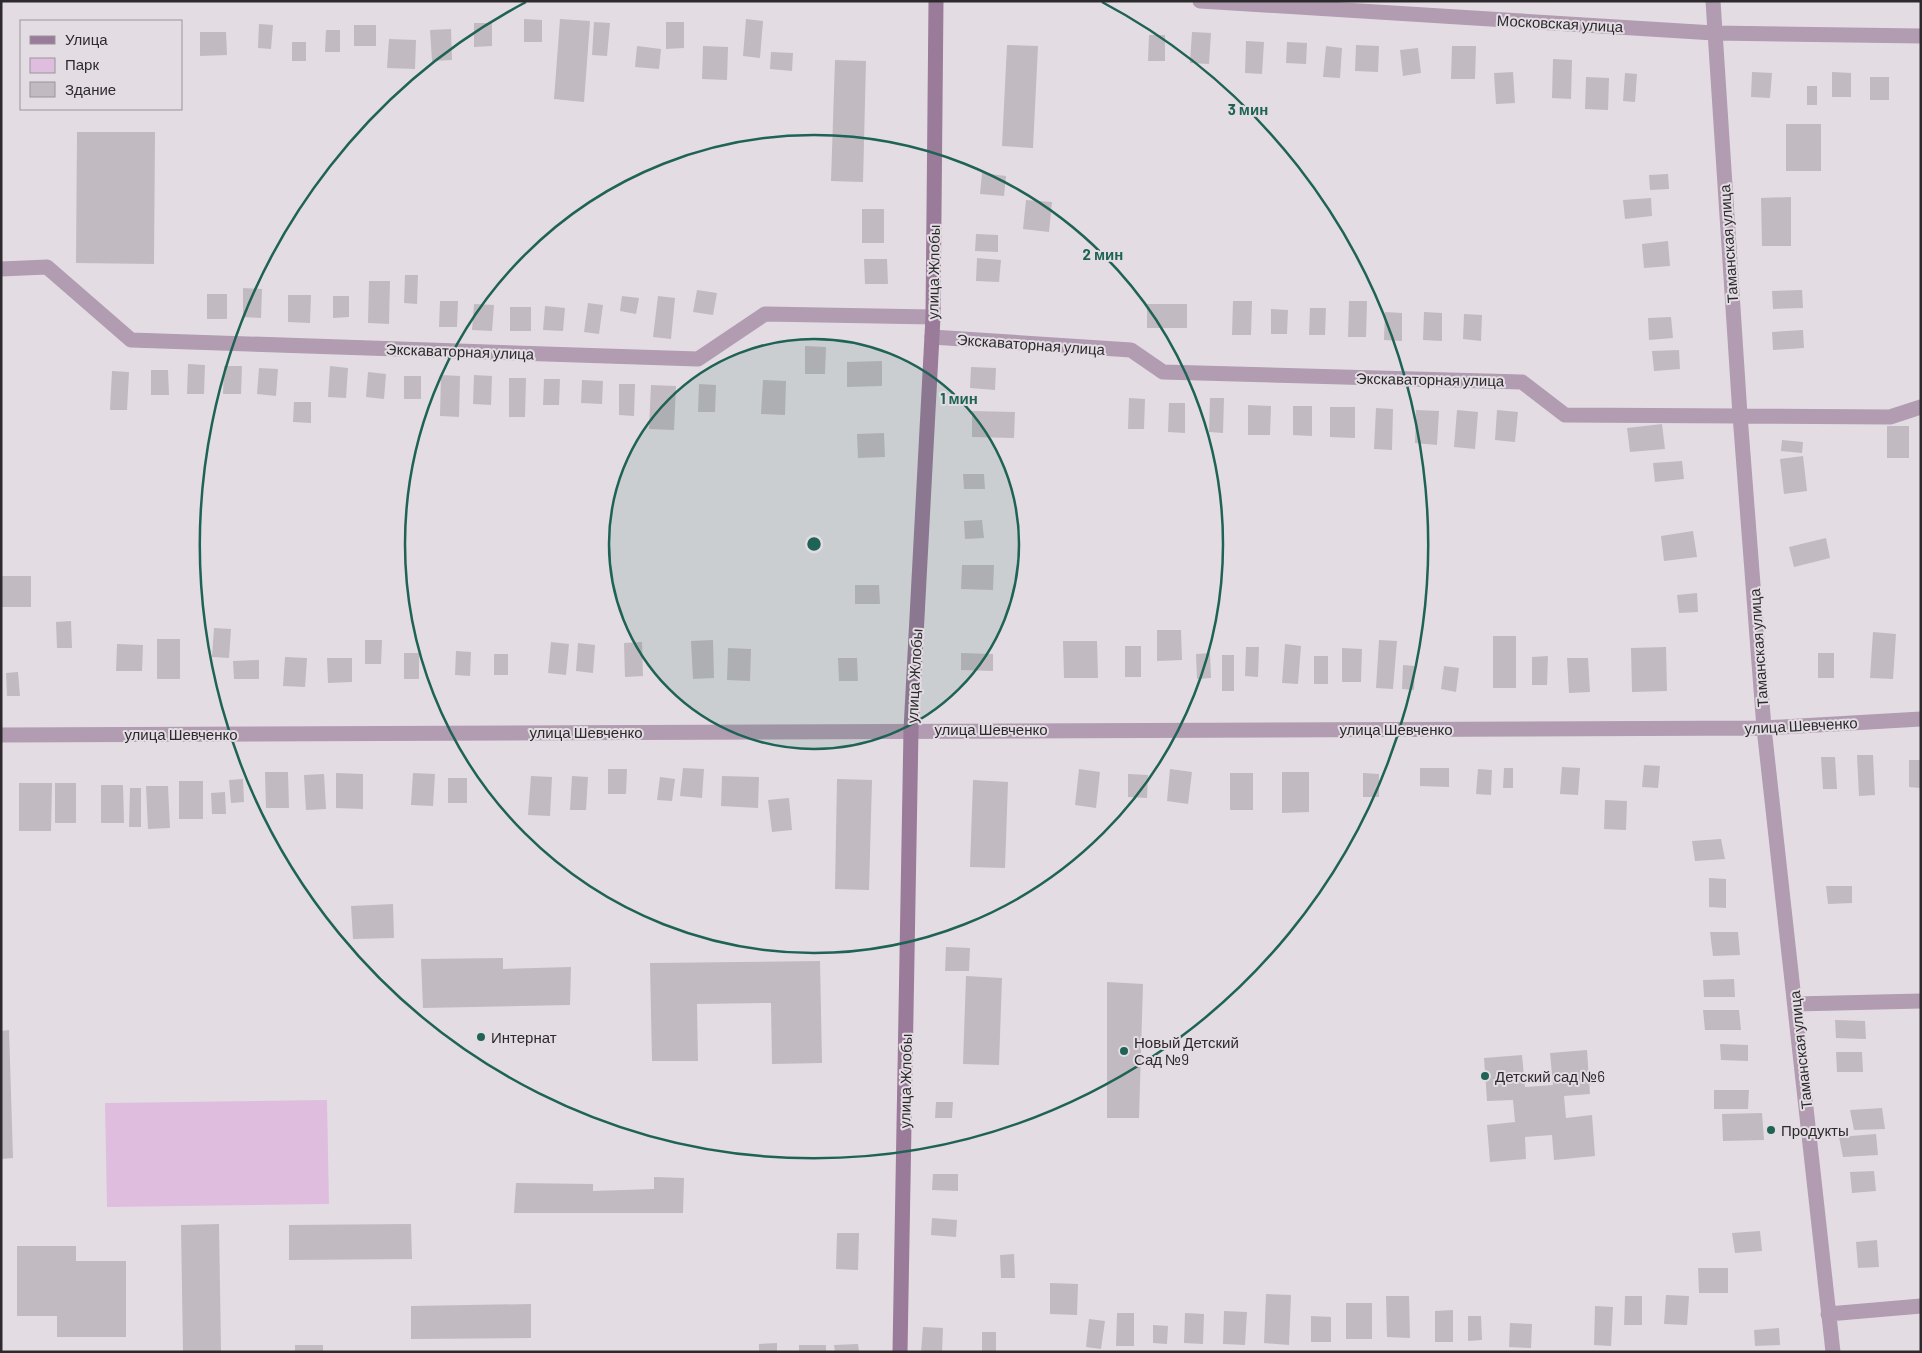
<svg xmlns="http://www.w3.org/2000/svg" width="1922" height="1353" font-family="Barlow,sans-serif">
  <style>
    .green { fill: #dfbddf }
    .building { fill: #c1bac0 }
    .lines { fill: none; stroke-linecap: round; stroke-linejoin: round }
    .street { stroke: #b19cb1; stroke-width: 15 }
    .secondary { stroke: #9a7b99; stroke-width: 15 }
    .ring { fill: none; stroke: #1e6355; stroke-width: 2.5 }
    .poi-dot { fill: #1e6355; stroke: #e3dde3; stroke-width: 2 }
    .labels { text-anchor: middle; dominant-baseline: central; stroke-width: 4; stroke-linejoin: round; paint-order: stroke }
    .street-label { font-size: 15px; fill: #2c2a2c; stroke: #e3dde3 }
    .poi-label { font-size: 15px; fill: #2c2a2c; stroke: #e3dde3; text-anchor: start }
    .centre { fill: #1e6355; stroke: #e3dde3; stroke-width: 2.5 }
    .ring-label { font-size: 15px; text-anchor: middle; font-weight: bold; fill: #1e6355; stroke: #e3dde3; stroke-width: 4; stroke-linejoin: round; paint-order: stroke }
  </style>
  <rect width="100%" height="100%" fill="#e3dde3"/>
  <!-- green -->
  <path class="green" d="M327,1100L329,1204L107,1207L105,1103Z"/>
  <!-- building -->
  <path class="building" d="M524,19L542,20V42H524Z
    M560,19L590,21L584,102L554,99Z
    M746,19L763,21L760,58L743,56Z
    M594,22L610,23L607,56L592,55Z
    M666,22H684V48L666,49Z
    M474,23H492V46L474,47Z
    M259,24L273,25L271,49L258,48Z
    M354,25H376V46H354Z
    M451,29L452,60L432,61L430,30Z
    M326,30H340V52H325Z
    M200,32H226L227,55L200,56Z
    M1192,32L1211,33L1209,64L1190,63Z
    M1149,35H1165V61H1148Z
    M389,39L416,40L415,69L387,68Z
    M1246,41L1264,42L1262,74L1245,73Z
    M292,42H306V61H292Z
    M1287,42L1307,43L1306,64L1286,63Z
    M1007,45L1038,46L1033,148L1002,146Z
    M1356,45L1379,46L1378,72L1355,71Z
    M637,46L661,49L659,69L635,67Z
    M703,46L728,47L727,80L702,79Z
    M1326,46L1342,48L1340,78L1323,77Z
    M1452,46H1476L1475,79H1451Z
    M1418,48L1421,73L1403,76L1400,50Z
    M771,52L793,53L792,71L770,69Z
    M1553,59L1572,60L1571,99L1552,98Z
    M835,60L866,61L863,182L831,181Z
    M1513,72L1515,103L1496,104L1494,73Z
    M1752,72L1772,73L1770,98L1751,97Z
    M1832,72L1851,73V97H1832Z
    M1625,73L1637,74L1635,102L1623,101Z
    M1586,77L1609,78L1608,110L1585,109Z
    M1870,77H1889V100H1870Z
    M1807,86H1817V105H1807Z
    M1786,124H1821V171H1786Z
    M77,132H155L154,264L76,263Z
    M982,173L1006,176L1004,196L980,194Z
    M1668,174L1669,189L1650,190L1649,175Z
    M1791,197V246H1762L1761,198Z
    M1651,198L1652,216L1625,219L1623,200Z
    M1026,200L1052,202L1049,232L1023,229Z
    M862,209H884V243H862Z
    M976,234L998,235V252L975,251Z
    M1668,241L1670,266L1644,268L1642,244Z
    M977,258L1001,260L999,282L976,281Z
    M864,259H887L888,284H865Z
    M405,275H418L417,304L404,303Z
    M369,281H390L389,324L368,323Z
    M243,288L262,289L261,318L243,317Z
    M697,290L717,293L713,315L693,312Z
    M1802,290L1803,308L1773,309L1772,291Z
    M207,294H227V319H207Z
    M288,295H311L310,323L288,322Z
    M333,296H349V317L333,318Z
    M622,296L639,298L636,314L620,311Z
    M658,296L675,298L671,339L653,337Z
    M440,301H458L457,327H439Z
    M1233,301H1252L1251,335H1232Z
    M1349,301H1367L1366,337H1348Z
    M588,303L603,305L599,334L584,332Z
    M474,304L494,305L492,331L472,330Z
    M1147,304H1187V328H1147Z
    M545,306L565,308L563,331L543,330Z
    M510,307H531V331H510Z
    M1310,308H1326L1325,335H1309Z
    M1271,309L1288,310L1287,334H1271Z
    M1385,312L1402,313V341L1384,340Z
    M1424,312L1442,313V341L1423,340Z
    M1464,314L1482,315L1481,341L1463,339Z
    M1671,317L1673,338L1649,340L1648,318Z
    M1803,330L1804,348L1773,350L1772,332Z
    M805,346L826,347L825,374H805Z
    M1679,350L1680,369L1654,371L1652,351Z
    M882,361V386L847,387V362Z
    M188,364L205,365L204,394H187Z
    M224,366H242L241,394H223Z
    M330,366L348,368L346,398L328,397Z
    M971,367L996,368L995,390L970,388Z
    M259,368L278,369L276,396L257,394Z
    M151,370H168L169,395H151Z
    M112,371L129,372L127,410H110Z
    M368,372L386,374L384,399L366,397Z
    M441,375L460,376L459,417L440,416Z
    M474,375L492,376L491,405L473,404Z
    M404,376H421V399H404Z
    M509,378H526L525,417H509Z
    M544,379H560L559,405H543Z
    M582,380L603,381L602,404L581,403Z
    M763,380L786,381L785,415L761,414Z
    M619,384H635L634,416L619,415Z
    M699,384L716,385L715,412H698Z
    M651,385L676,386L674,430L649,429Z
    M1129,398L1145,399L1144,429H1128Z
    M1210,398H1224L1223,433L1209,432Z
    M294,402H311V423L293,422Z
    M1169,403H1185V433L1168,432Z
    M1248,405L1271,406L1270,435H1248Z
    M1293,406H1312V436L1293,435Z
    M1330,407H1355V438L1330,437Z
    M1376,408L1393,409L1392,450L1374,449Z
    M1416,410L1439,411L1437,445L1415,443Z
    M1457,410L1478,412L1475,449L1454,447Z
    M1497,410L1518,412L1515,442L1495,440Z
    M972,411L1015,412L1014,438L972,437Z
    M1662,424L1665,449L1630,452L1627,428Z
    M1887,426H1909V458H1887Z
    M884,433L885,457L858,458L857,434Z
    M1782,440L1803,442L1802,453L1781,451Z
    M1803,456L1807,491L1784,494L1780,459Z
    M1682,461L1684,479L1655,482L1653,463Z
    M963,474H984L985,489H964Z
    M982,520L984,538L965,539L964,521Z
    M1693,531L1697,557L1664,561L1661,536Z
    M1826,538L1830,558L1794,567L1789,547Z
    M962,565H994L993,590L961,589Z
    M1,576H31V607H1Z
    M855,585H879L880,604H855Z
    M1697,593L1698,612L1679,613L1677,595Z
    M71,621L72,648H57L56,622Z
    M214,628L231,629L229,658L212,657Z
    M1157,630H1181L1182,660L1157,661Z
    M1873,632L1896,634L1893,679L1870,678Z
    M1493,636H1516V688H1493Z
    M157,639H180V679H157Z
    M365,640H382L381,664H365Z
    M713,640L714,678L693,679L691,641Z
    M1379,640L1397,641L1393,689L1376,688Z
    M1063,641H1097L1098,678H1064Z
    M551,642L569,644L566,675L548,673Z
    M642,642L643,676L625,677L624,643Z
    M578,643L595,645L593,673L576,671Z
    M117,644L143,645L142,671H116Z
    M1285,644L1301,646L1298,684L1282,683Z
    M1125,646H1141V677H1125Z
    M1246,647H1259L1258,677L1245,676Z
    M1666,647L1667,691L1632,692L1631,648Z
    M728,648L751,649L750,681L727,680Z
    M1342,648L1362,649L1361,682H1342Z
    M456,651L471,652L470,676L455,675Z
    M404,653H419V679H404Z
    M961,653L993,654V671L961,670Z
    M1210,653L1211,678L1197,679L1196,654Z
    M1818,653H1834V678H1818Z
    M494,654H508V675H494Z
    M1222,655H1234V691H1222Z
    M1314,656H1328V684H1314Z
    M1548,656L1547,685H1532V657Z
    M285,657L307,658L305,687L283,686Z
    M327,658H352V682L328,683Z
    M838,658H857L858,681H839Z
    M1567,658H1588L1590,692L1569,693Z
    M259,660V679H234L233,661Z
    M1403,665L1415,666L1414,690L1402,689Z
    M1444,666L1459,668L1456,692L1441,689Z
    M18,672L20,696H7L6,673Z
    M1857,755H1873L1875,795L1859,796Z
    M1821,757H1835L1837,789H1823Z
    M1909,760H1921V788L1909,787Z
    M1644,765L1660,766L1658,788L1642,787Z
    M1562,767L1580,768L1578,795L1560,794Z
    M683,768L704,769L702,798L680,796Z
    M1420,768H1449V787L1420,786Z
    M1504,768H1513V788H1503Z
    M608,769H627L626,794H608Z
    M1079,769L1100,772L1096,808L1075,805Z
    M1170,769L1192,772L1188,804L1167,801Z
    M1478,769L1492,770L1491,795L1476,794Z
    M265,772H288L289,808H266Z
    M1282,772H1309V812L1282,813Z
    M336,773L363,774V809L336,808Z
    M413,773L435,774L433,806L411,805Z
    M1230,773H1253V810H1230Z
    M1363,773L1379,774V797H1363Z
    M324,774L326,809L306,810L304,775Z
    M1128,774L1148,775L1147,798L1128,797Z
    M531,776L552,777L550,816L528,815Z
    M572,776L588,777L586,810H570Z
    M722,776L759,777L758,808L721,806Z
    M660,777L675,779L672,801L657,800Z
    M448,778H467V803H448Z
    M243,779L244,802L231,803L229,780Z
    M837,779L872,780L869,890L835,889Z
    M973,780L1008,782L1005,868L970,867Z
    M179,781H203V819H179Z
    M19,783H52L51,831H19Z
    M55,783H76V823H55Z
    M101,785H123L124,823H101Z
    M146,786H168L170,828L148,829Z
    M130,788H141V827H129Z
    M225,792L226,814H212L211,793Z
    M789,798L792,830L772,832L768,800Z
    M1605,800L1627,801L1626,830L1604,829Z
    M1721,839L1725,859L1695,861L1692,841Z
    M1709,878L1726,879V908L1709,907Z
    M1826,886H1852V903L1828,904Z
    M393,904L394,938L353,939L351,906Z
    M1710,932H1738L1740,955L1713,956Z
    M946,947L970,948L969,971H945Z
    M503,958V969L571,967L570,1005L423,1008L421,959Z
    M820,961L822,1063L772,1064L771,1003L697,1004L698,1061H652L650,963Z
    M966,976L1002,978L999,1065L963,1064Z
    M1734,979L1735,997H1704L1703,980Z
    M1107,982L1143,984L1139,1118H1107Z
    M1703,1010H1739L1741,1030H1705Z
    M1835,1020L1865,1021L1866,1039L1836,1038Z
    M9,1030L13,1158L1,1159V1031Z
    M1720,1044L1748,1045V1061L1721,1060Z
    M1587,1050L1590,1094L1564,1096L1566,1118L1592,1115L1595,1156L1554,1160L1552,1135L1525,1137L1526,1159L1490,1162L1487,1125L1515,1122L1513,1100L1487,1101L1484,1058L1522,1055L1525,1087L1553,1085L1550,1053Z
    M1836,1052H1862L1863,1072H1837Z
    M1714,1090H1749L1748,1109H1714Z
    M936,1102H953L952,1118H935Z
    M1882,1108L1885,1129L1854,1130L1850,1110Z
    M1762,1113L1764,1140L1723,1141L1722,1114Z
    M1876,1134L1878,1155L1843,1157L1839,1137Z
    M1874,1171L1876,1191L1852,1193L1850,1172Z
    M933,1174H958V1191L932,1190Z
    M654,1177L684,1178L683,1213H514L516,1183L593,1184V1191L654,1189Z
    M932,1218L957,1220L956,1237L931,1235Z
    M219,1224L221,1352H183L181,1225Z
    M411,1224L412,1259L289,1260V1225Z
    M1760,1231L1762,1251L1735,1253L1732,1233Z
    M837,1233H859L858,1270L836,1269Z
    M1877,1240L1879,1267L1858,1268L1856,1242Z
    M17,1246H76V1261H126V1337H57V1316H17Z
    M1014,1254L1015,1278H1001L1000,1255Z
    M1698,1268H1728V1293H1699Z
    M1050,1283L1078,1284L1077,1315L1050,1314Z
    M1266,1294L1291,1295L1289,1345L1264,1343Z
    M1666,1295L1689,1296L1687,1325L1664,1324Z
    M1386,1296H1409L1410,1338L1387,1337Z
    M1625,1296H1642V1325H1624Z
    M1346,1303H1372V1339H1346Z
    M531,1304V1338L411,1339V1306Z
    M1595,1306L1613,1307L1611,1346L1594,1345Z
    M1453,1310V1342H1435V1311Z
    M1224,1311L1247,1312L1245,1345L1223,1344Z
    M1117,1313H1134V1346H1116Z
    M1185,1313L1204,1314L1203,1344L1184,1343Z
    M1311,1316L1331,1317V1342H1311Z
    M1468,1316H1481L1482,1340L1468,1341Z
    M1089,1319L1105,1321L1101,1349L1086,1347Z
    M1510,1323L1532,1324L1531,1348L1509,1347Z
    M1153,1325L1168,1326L1167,1344L1153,1343Z
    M923,1327L943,1328L942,1352H921Z
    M1779,1328L1780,1345L1755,1346L1754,1330Z
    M982,1332H996V1352H982Z
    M777,1343V1352H759V1344Z
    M858,1344L859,1352H835L834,1345Z
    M295,1345H323V1352H295Z
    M799,1345H826V1352H799Z"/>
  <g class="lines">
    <!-- street -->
    <path class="street" d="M1200,1L1714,33L1921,36
      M1713,1L1740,415L1764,728L1833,1352
      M1,269L47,267L131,340L698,359L765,314L933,317
      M932,337L1131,350L1163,372L1522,382L1565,415L1890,417L1921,407
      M1,735L1764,728L1921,719
      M1795,1004L1921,1001
      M1828,1314L1921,1306"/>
    <!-- secondary -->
    <path class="secondary" d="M900,1352L911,730L933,317L936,1"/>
  </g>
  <!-- distance rings -->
  <circle cx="814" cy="544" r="205" fill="#1e6355" fill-opacity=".12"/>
  <g class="ring">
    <circle cx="814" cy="544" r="205"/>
    <circle cx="814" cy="544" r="409"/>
    <path d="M1102 2A614 614 0 1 1 526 2"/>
  </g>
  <!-- markers -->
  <g class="poi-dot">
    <circle cx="481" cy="1037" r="5"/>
    <circle cx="1124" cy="1051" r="5"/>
    <circle cx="1485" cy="1076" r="5"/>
    <circle cx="1771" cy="1130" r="5"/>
  </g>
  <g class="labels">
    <!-- street labels -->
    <g class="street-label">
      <text transform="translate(1560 23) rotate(3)">Московская улица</text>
      <text transform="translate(1728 244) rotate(-94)">Таманская улица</text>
      <text transform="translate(933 272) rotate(-89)">улица Жлобы</text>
      <text transform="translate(1031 344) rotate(4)">Экскаваторная улица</text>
      <text transform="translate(460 351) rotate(2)">Экскаваторная улица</text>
      <text transform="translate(1430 379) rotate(1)">Экскаваторная улица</text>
      <text transform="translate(1758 648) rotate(-94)">Таманская улица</text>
      <text transform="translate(914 676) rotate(-87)">улица Жлобы</text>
      <text transform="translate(1801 725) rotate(-3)">улица Шевченко</text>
      <text x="991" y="729">улица Шевченко</text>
      <text x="1396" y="729">улица Шевченко</text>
      <text x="586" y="732">улица Шевченко</text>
      <text x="181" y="734">улица Шевченко</text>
      <text transform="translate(1800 1050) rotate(-96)">Таманская улица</text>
      <text transform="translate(905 1081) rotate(-89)">улица Жлобы</text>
    </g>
    <!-- poi labels -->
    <g class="poi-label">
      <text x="491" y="1037">Интернат</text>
      <text x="1134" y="1042">Новый Детский<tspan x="1134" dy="17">Сад №9</tspan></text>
      <text x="1495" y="1076">Детский сад №6</text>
      <text x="1781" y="1130">Продукты</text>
    </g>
  </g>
  <circle cx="814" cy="544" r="8" class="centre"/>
  <g class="ring-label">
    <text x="1248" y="115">3 мин</text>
    <text x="1103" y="260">2 мин</text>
    <text x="959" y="404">1 мин</text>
  </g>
  <!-- border -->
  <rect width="1922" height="1353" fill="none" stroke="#2c2a2c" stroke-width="5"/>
  <!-- legend -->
  <rect x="20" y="20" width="162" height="90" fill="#e3dde3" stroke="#9a959a"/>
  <rect x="30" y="36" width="25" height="8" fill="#9a7b99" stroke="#9a959a"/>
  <text x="65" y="45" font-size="15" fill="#2c2a2c">Улица</text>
  <rect x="30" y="58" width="25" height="15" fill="#dfbddf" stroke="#9a959a"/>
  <text x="65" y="70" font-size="15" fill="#2c2a2c">Парк</text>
  <rect x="30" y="82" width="25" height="15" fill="#c1bac0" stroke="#9a959a"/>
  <text x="65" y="95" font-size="15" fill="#2c2a2c">Здание</text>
</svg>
